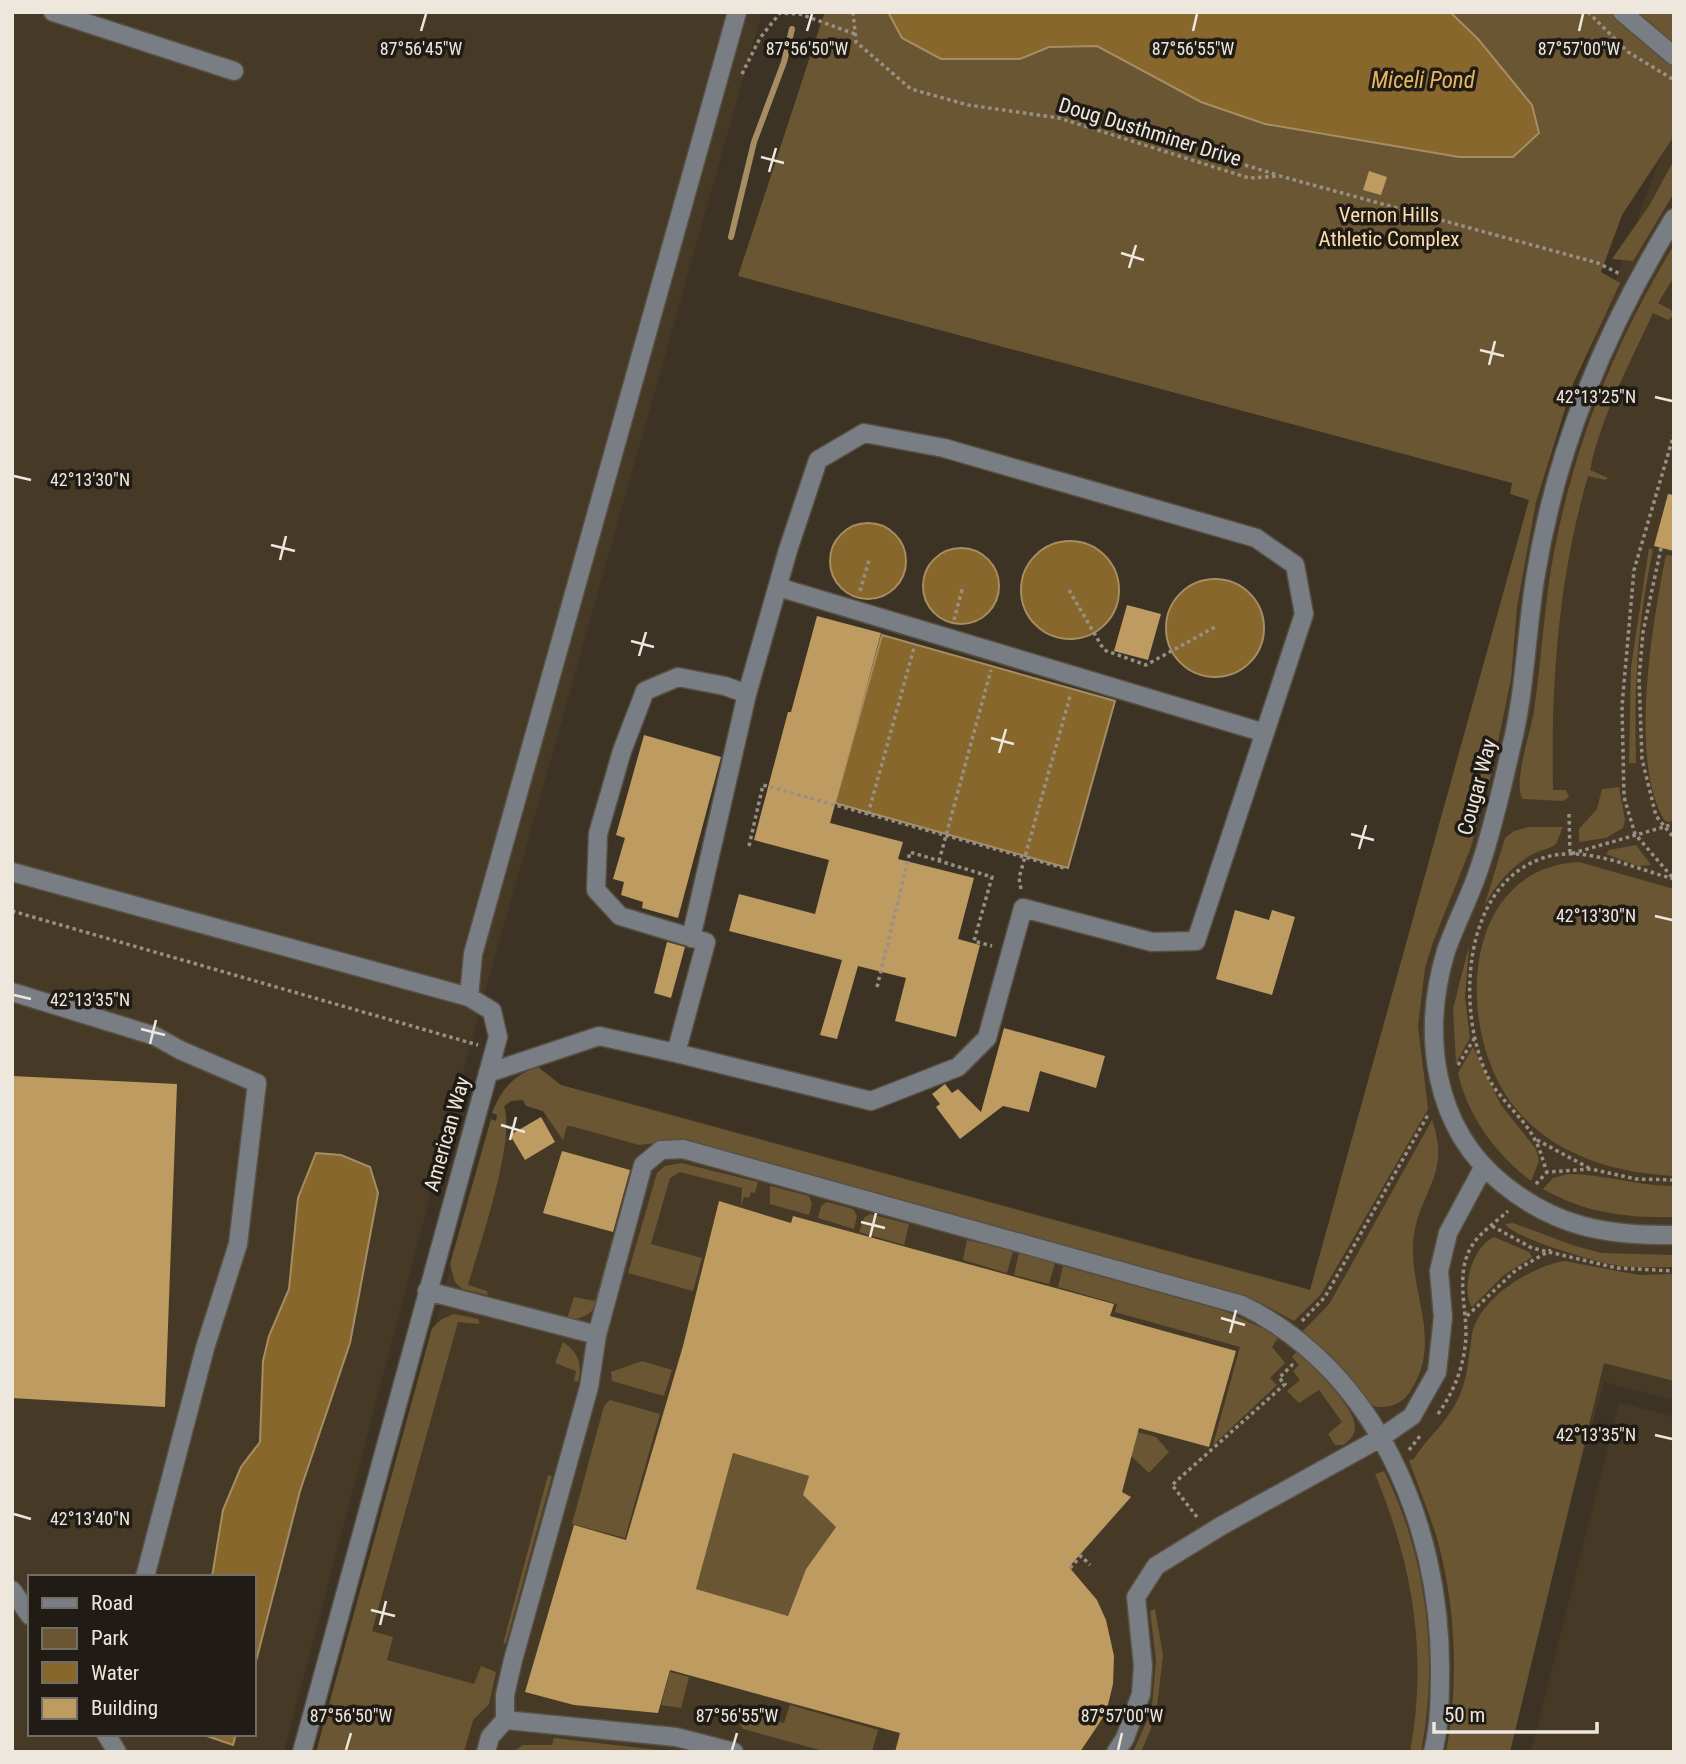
<svg xmlns="http://www.w3.org/2000/svg" width="1686" height="1764" font-family="'Roboto Condensed',sans-serif">
  <style>
    .built { fill: #463a26; fill-rule: evenodd }
    .green { fill: #6b5633 }
    .water { fill: #88672d; stroke: #a68d62; stroke-width: 2 }
    .lines { fill: none; stroke-linecap: round; stroke-linejoin: round }
    .stream { stroke: #a68d62; stroke-width: 6 }
    .building { fill: #be9b61; fill-rule: evenodd }
    .minor-casing { stroke: #585043; stroke-width: 21 }
    .path { stroke: #989085; stroke-width: 3.5; stroke-dasharray: 3.5 3.5; stroke-linecap: butt }
    .minor { stroke: #797e85; stroke-width: 18 }
    .ticks { fill: none; stroke: #ede7de; stroke-width: 2.5 }
    .labels { text-anchor: middle; dominant-baseline: central; stroke-width: 7; stroke-linejoin: round; paint-order: stroke }
    .street-label { font-size: 21px; fill: #ede7de; stroke: #201c15 }
    .park-label { font-size: 21px; fill: #fcdeaf; stroke: #201c15 }
    .water-label { font-size: 23px; font-style: italic; fill: #e8b663; stroke: #201c15 }
    .ticks-label { font-size: 18px; text-anchor: middle; fill: #ede7de; stroke: #201c15; stroke-width: 7; stroke-linejoin: round; paint-order: stroke }
  </style>
  <rect width="100%" height="100%" fill="#3c3325"/>
  <!-- built -->
  <path class="built" d="M12,12H762L467,1056L284,1752H12ZM30,1577H254V1734H30Z
    M1674,119V1400L1604,1382L1500,1752H319L483,1147L595,1093L1310,1289L1526,526Z
    M1619,1402L1674,1417V1752H1531Z"/>
  <!-- green -->
  <path class="green" d="M817,12H1674V136L1622,215L1601,272L1620,283L1573,384L1536,502L1517,607L1511,679L1492,771L1471,847L1433,942L1425,968L1418,1026L1428,1109L1321,1294L1294,1321L1257,1301L1222,1290L681,1140L639,1145L571,1126H567L563,1140L543,1111L526,1106L523,1100L511,1101L504,1106C516,1141 479,1246 468,1285L487,1291L488,1295L462,1289L455,1282L450,1264L491,1119L496,1121L497,1115L492,1113C501,1090 514,1074 538,1067L561,1085L1310,1290L1529,500L1510,494L1512,483L738,276L824,14Z
    M1674,160V193L1633,261L1612,259L1649,206Z
    M1674,245V277L1658,303L1671,310L1673,316L1668,320L1653,313C1630,363 1601,416 1590,470L1608,478L1605,480L1588,476C1558,580 1551,683 1553,790H1566L1569,797L1563,801L1523,799C1512,785 1531,731 1534,711C1542,657 1544,602 1555,547C1576,440 1617,338 1674,245Z
    M1649,548L1653,550C1637,623 1634,688 1636,763H1629L1631,667Z
    M1666,555L1674,556V819L1670,822L1665,821C1628,763 1653,619 1666,555Z
    M1619,787L1625,820L1623,828L1606,838L1579,842V829L1597,809L1602,789Z
    M1529,827H1563L1556,844C1550,849 1543,849 1535,853C1513,864 1495,885 1484,907L1505,838L1514,831Z
    M1636,845L1651,865L1638,866L1606,854L1609,850Z
    M1579,862L1674,889V1176C1616,1173 1556,1156 1517,1110C1454,1036 1458,868 1579,862Z
    M1469,946L1465,997L1470,1038L1456,1063L1453,1009Z
    M1473,1047L1501,1105L1536,1149L1539,1161L1531,1181C1496,1154 1468,1117 1458,1073Z
    M1432,1120C1453,1179 1414,1194 1413,1248C1412,1294 1439,1339 1415,1383C1410,1392 1407,1398 1398,1403C1390,1407 1379,1409 1372,1405C1358,1398 1347,1377 1337,1365C1326,1352 1315,1341 1303,1331L1330,1303Z
    M681,1163L758,1182L755,1193L751,1192L749,1198L744,1197L741,1207L742,1188L680,1172L670,1178L651,1244L702,1258L693,1291L628,1273L657,1173L665,1166Z
    M1568,1174C1604,1174 1637,1186 1674,1186V1217C1626,1218 1585,1213 1543,1189L1553,1178Z
    M770,1186L809,1196L812,1204L809,1215L770,1204Z
    M827,1202L853,1209L857,1216L854,1229L818,1218L821,1206Z
    M870,1214L909,1224L904,1245L859,1232L864,1218Z
    M1513,1223L1575,1246L1602,1253L1674,1255V1267C1656,1267 1638,1268 1620,1266C1599,1263 1515,1239 1505,1224Z
    M1494,1237L1529,1252L1532,1257L1504,1275L1472,1307C1460,1289 1473,1246 1494,1237Z
    M612,1240L617,1241C609,1270 606,1323 567,1319L574,1297L595,1301Z
    M967,1240L1013,1251L1007,1273L963,1260Z
    M1019,1253L1055,1263L1049,1284L1014,1275Z
    M1564,1261L1639,1275L1674,1274V1381L1604,1363L1510,1752H1446C1459,1683 1456,1609 1438,1542C1430,1514 1418,1487 1409,1460L1414,1459C1426,1439 1445,1424 1456,1403C1468,1381 1468,1359 1472,1335C1478,1299 1530,1267 1564,1261Z
    M1063,1266L1225,1311L1279,1336L1272,1347L1285,1363L1270,1378L1277,1385L1213,1445L1240,1347L1115,1312L1117,1304L1058,1287Z
    M454,1314L478,1319L480,1324L458,1322L372,1631L393,1637L387,1660L474,1684L481,1666L496,1672L489,1704L473,1720L464,1752H316L432,1328L442,1319Z
    M563,1342C578,1352 583,1364 578,1382L574,1381L576,1371L555,1363Z
    M1297,1351C1312,1366 1355,1406 1355,1427C1355,1435 1349,1441 1343,1445H1335L1328,1434L1342,1422L1319,1390L1299,1403L1287,1391L1300,1380L1293,1371L1299,1365L1292,1357Z
    M642,1361L672,1370L664,1396L612,1381L611,1372Z
    M610,1400L660,1414L625,1538L572,1524L604,1406Z
    M1134,1431L1156,1437L1169,1452L1149,1473L1128,1453Z
    M733,1453L809,1476L803,1495L836,1527L806,1569L788,1616L696,1589Z
    M1384,1471C1427,1556 1439,1659 1421,1752H1410C1428,1655 1413,1565 1375,1474Z
    M548,1475L552,1476L506,1643L503,1644Z
    M1155,1609L1163,1655L1157,1707L1152,1706L1156,1660L1150,1611Z
    M670,1672L689,1677L681,1708L661,1705Z
    M790,1705L878,1730L872,1752H827L743,1729L740,1724L743,1712L784,1723Z
    M1150,1714L1156,1716L1141,1752H1133Z
    M554,1738L675,1752H513L523,1745H552Z"/>
  <!-- water -->
  <path class="water" d="M888,12H1450L1478,39L1532,105L1539,133L1513,157H1459L1265,124L1201,102L1097,46L1049,47L1020,59H941L902,38Z
    M830 561a38 38 0 1 1 76 0a38 38 0 1 1-76 0Z
    M1021 590a49 49 0 1 1 98 0a49 49 0 1 1-98 0Z
    M923 586a38 38 0 1 1 76 0a38 38 0 1 1-76 0Z
    M1166 628a49 49 0 1 1 98 0a49 49 0 1 1-98 0Z
    M882,635L1115,701L1068,868L835,803Z
    M316,1153L341,1155L370,1167L378,1193L350,1343L300,1491L254,1669V1577H212L223,1510L241,1467L260,1442L263,1361L269,1336L289,1289L298,1198Z
    M201,1734H236L233,1745Z"/>
  <g class="lines">
    <!-- stream -->
    <path class="stream" d="M731,237L754,142L784,62L792,29"/>
  </g>
  <!-- building -->
  <path class="building" d="M1369,171L1387,177L1381,195L1363,190Z
    M1668,494L1674,495V551L1654,546Z
    M1127,605L1161,614L1148,660L1114,651Z
    M817,616L881,633L830,823L903,842L898,859L974,878L958,939L980,945L956,1037L895,1021L906,978L858,966L837,1039L820,1035L842,960L729,931L739,894L815,914L829,860L754,840L788,712H791Z
    M644,735L721,757L678,918L642,908L643,902L621,895L624,882L613,879L625,838L616,835Z
    M1235,910L1269,920L1272,910L1295,917L1272,995L1216,979Z
    M667,942L685,947L671,998L654,993Z
    M1004,1028L1105,1056L1096,1088L1040,1071L1029,1112L1003,1106L960,1139L936,1107L940,1104L932,1094L945,1084L952,1093L958,1089L981,1112Z
    M12,1076L177,1084L165,1407L12,1398Z
    M541,1117L555,1142L525,1160L510,1135Z
    M562,1151L630,1170L613,1232L543,1213Z
    M719,1201L791,1223L793,1216L1114,1304L1110,1316L1236,1351L1209,1447L1139,1428L1122,1492L1131,1497L1069,1567L1097,1600L1106,1620L1114,1656L1113,1684L1106,1713L1080,1752H895L900,1733L670,1670L658,1713L574,1705L525,1692L574,1525L626,1540L683,1346ZM733,1453L809,1476L803,1495L836,1527L806,1569L788,1616L696,1589Z"/>
  <g class="lines">
    <!-- minor casing -->
    <g class="minor-casing">
      <path id="minor" d="M53,12L234,71
        M1622,12L1674,56
        M1674,218C1605,331 1556,447 1535,579C1526,635 1525,693 1511,748C1502,787 1493,828 1480,866C1471,895 1456,922 1446,951C1421,1034 1433,1128 1503,1184C1556,1227 1607,1236 1674,1235
        M778,587L1265,733
        M12,872L469,997L492,1011L498,1037L302,1752
        M12,992L155,1036L180,1050L257,1083L238,1244L205,1348L145,1577
        M469,997L473,954L737,12
        M676,1053L871,1101L958,1067L987,1038L1023,908L1152,942L1196,941L1304,614L1295,565L1256,538L944,448L864,433L818,460L788,550L747,694L691,938
        M488,1073L599,1036L676,1053L706,942L620,916L596,890L598,834L622,751L645,691L678,677L725,686L747,694
        M427,1291L597,1335
        M12,1590L30,1616
        M505,1720V1695L513,1660L589,1387L597,1335L643,1165L661,1150L683,1149L1242,1305C1376,1370 1440,1525 1440,1667C1440,1695 1440,1725 1433,1752
        M106,1734L117,1752
        M486,1752L490,1737L505,1720L676,1737L734,1752
        M1116,1752L1125,1738L1141,1694L1143,1666L1136,1597L1156,1566L1221,1526L1382,1437L1412,1416L1437,1372L1443,1317L1439,1271L1448,1233L1483,1168"/>
    </g>
    <!-- path -->
    <path class="path" d="M853,12L856,42L911,89L968,105L1059,118L1249,178L1280,176L1598,263L1620,274
      M1588,12L1628,52L1674,80
      M742,74L760,38L780,13L800,14L855,34
      M1245,165L1278,175
      M1661,548L1643,632L1639,679L1642,759L1656,816L1674,838
      M1069,590L1104,650L1146,665L1215,627
      M860,591L869,560
      M954,620L963,586
      M868,814L914,648
      M1569,814L1570,854L1674,824
      M749,846L763,785L1064,868
      M939,861L991,670
      M1672,877L1635,834L1624,797L1622,706L1634,570L1674,434
      M1674,879C1636,869 1583,844 1543,858C1461,885 1456,1012 1488,1077C1500,1101 1525,1118 1536,1142C1541,1151 1543,1162 1547,1172L1591,1169L1636,1179L1674,1180
      M1021,889L1019,878L1071,693
      M12,911L478,1045
      M877,987L910,852L992,877L974,941L992,946
      M1458,1065L1474,1039
      M1537,1140L1589,1168
      M1536,1184L1547,1172
      M1492,1226L1532,1248L1617,1268L1674,1271
      M1467,1316L1516,1270L1551,1250
      M1302,1321L1325,1297L1429,1113
      M1438,1414C1455,1390 1465,1364 1466,1334C1466,1304 1455,1271 1473,1244C1481,1232 1497,1221 1508,1211
      M1409,1450L1420,1436
      M1197,1517L1172,1485L1285,1384L1279,1378L1292,1365L1289,1362
      M1070,1568L1081,1556L1090,1565"/>
    <!-- minor -->
    <use href="#minor" class="minor"/>
  </g>
  <!-- ticks -->
  <path class="ticks" d="M421,31L426,14M807,31L812,14M1193,31L1197,14M1579,31L1583,14M761,157L784,163M769,172L776,148M1121,253L1144,260M1129,268L1136,245M1480,350L1504,356M1489,365L1495,341M1655,397L1672,401M14,476L31,480M271,545L295,551M280,560L286,536M631,641L654,647M639,656L646,632M991,738L1014,744M999,753L1006,729M1351,834L1374,840M1359,849L1366,825M1655,916L1672,920M14,995L31,999M141,1029L165,1035M150,1044L156,1020M501,1125L525,1132M510,1140L516,1117M861,1222L885,1228M870,1237L876,1213M1221,1318L1245,1325M1230,1333L1236,1310M1655,1435L1672,1439M14,1514L31,1519M371,1610L395,1616M380,1625L386,1601M346,1750L351,1733M732,1750L737,1733M1118,1750L1122,1733"/>
  <g class="labels">
    <!-- street labels -->
    <g class="street-label">
      <text transform="translate(1150 132) rotate(17)">Doug Dusthminer Drive</text>
      <text transform="translate(1477 787) rotate(-75)">Cougar Way</text>
      <text transform="translate(447 1134) rotate(-74)">American Way</text>
    </g>
    <!-- park labels -->
    <g class="park-label">
      <text x="1389" y="215">Vernon Hills<tspan x="1389" dy="24">Athletic Complex</tspan></text>
    </g>
    <!-- water labels -->
    <g class="water-label">
      <text x="1423" y="80">Miceli Pond</text>
    </g>
  </g>
  <g class="ticks-label">
    <text x="421" y="55">87°56'45"W</text>
    <text x="807" y="55">87°56'50"W</text>
    <text x="1193" y="55">87°56'55"W</text>
    <text x="1579" y="55">87°57'00"W</text>
    <text x="1596" y="403">42°13'25"N</text>
    <text x="90" y="486">42°13'30"N</text>
    <text x="1596" y="922">42°13'30"N</text>
    <text x="90" y="1006">42°13'35"N</text>
    <text x="1596" y="1441">42°13'35"N</text>
    <text x="90" y="1525">42°13'40"N</text>
    <text x="351" y="1722">87°56'50"W</text>
    <text x="737" y="1722">87°56'55"W</text>
    <text x="1122" y="1722">87°57'00"W</text>
  </g>
  <!-- border -->
  <rect width="1686" height="1764" fill="none" stroke="#ede7de" stroke-width="28"/>
  <!-- legend -->
  <rect x="28" y="1575" width="228" height="161" fill="#201c15" stroke="#726d65" stroke-width="2"/>
  <rect x="42" y="1598" width="35" height="10" fill="#797e85" stroke="#726d65" stroke-width="2"/>
  <text x="91" y="1610" font-size="21" fill="#ede7de">Road</text>
  <rect x="42" y="1628" width="35" height="21" fill="#6b5633" stroke="#726d65" stroke-width="2"/>
  <text x="91" y="1645" font-size="21" fill="#ede7de">Park</text>
  <rect x="42" y="1662" width="35" height="21" fill="#88672d" stroke="#726d65" stroke-width="2"/>
  <text x="91" y="1680" font-size="21" fill="#ede7de">Water</text>
  <rect x="42" y="1698" width="35" height="21" fill="#be9b61" stroke="#726d65" stroke-width="2"/>
  <text x="91" y="1715" font-size="21" fill="#ede7de">Building</text>
  <!-- scale -->
  <path d="M1434 1722v10h163v-10" fill="none" stroke="#ede7de" stroke-width="3.5"/>
  <text x="1444" y="1722" font-size="21" fill="#ede7de" stroke="#201c15" stroke-width="5" paint-order="stroke">50 m</text>
</svg>
